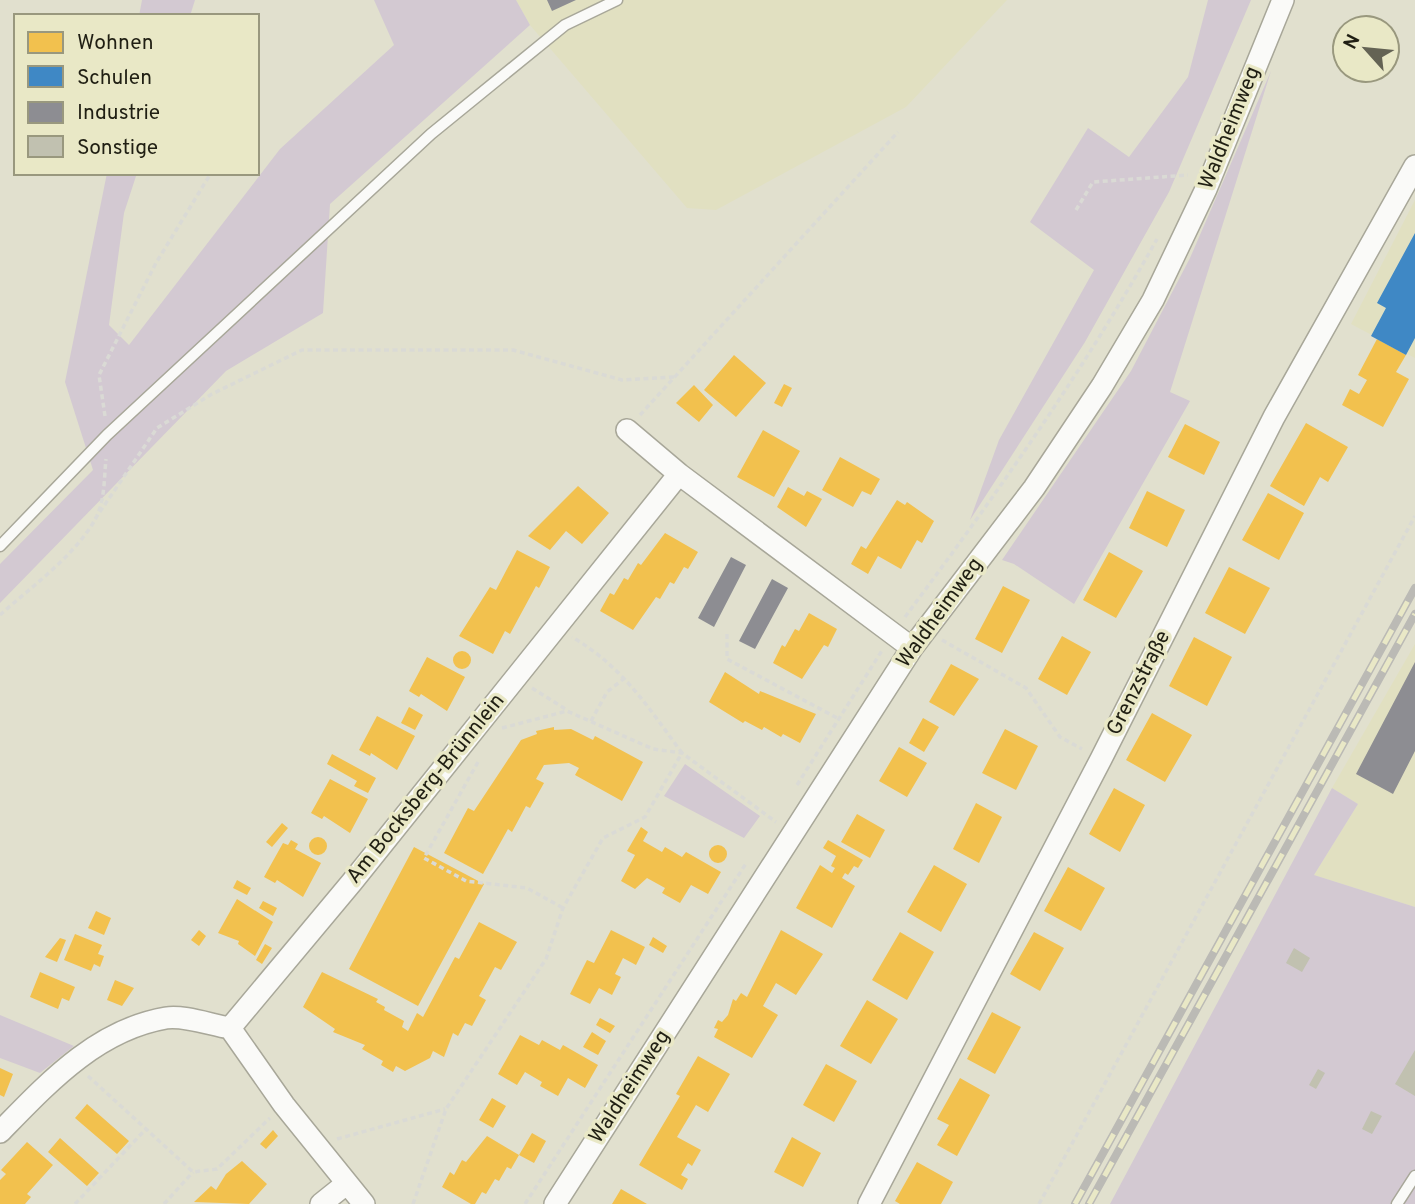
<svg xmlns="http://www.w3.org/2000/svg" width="1415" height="1204" font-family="Overpass,sans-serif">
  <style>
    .built { fill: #e1e0c1 }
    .green { fill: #d3c9d2 }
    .homes { fill: #f2c14e }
    .schools { fill: #3f88c5 }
    .industry { fill: #8d8d92 }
    .building { fill: #c1c1b0 }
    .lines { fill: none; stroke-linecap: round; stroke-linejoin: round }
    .lane-casing { stroke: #a8a799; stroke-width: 13 }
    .street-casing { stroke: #a8a799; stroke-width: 24 }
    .path { stroke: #dadad5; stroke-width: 3.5; stroke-dasharray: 5 3.5; stroke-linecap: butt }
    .lane { stroke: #fafaf8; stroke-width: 10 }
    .street { stroke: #fafaf8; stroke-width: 21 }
    .rail-casing { stroke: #bbbab5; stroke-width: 8 }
    .rail { stroke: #e9e8c6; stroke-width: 5; stroke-dasharray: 16; stroke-linecap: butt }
    .labels { text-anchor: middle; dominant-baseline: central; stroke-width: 7; stroke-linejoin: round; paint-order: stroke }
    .street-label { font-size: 21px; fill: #201f13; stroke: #e9e8c6 }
  </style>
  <rect width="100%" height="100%" fill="#e1e0ce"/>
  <!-- built -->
  <path class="built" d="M516,0H1007L906,107L716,210L687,208L530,25Z
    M1415,200V358L1351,324Z
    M1415,644V907L1314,875L1358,804L1332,788Z"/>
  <!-- green -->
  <path class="green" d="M142,0H195L190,16H139Z
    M374,0H516L530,25L330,204L323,313L226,371L0,603V564L93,470L65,382L107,173H137L124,213L109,325L129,345L280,149L394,45Z
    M1208,0H1251L1169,192L1085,342L970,520L999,440L1094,270L1030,222L1088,128L1129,157L1188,77Z
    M1271,71L1170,392L1190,401L1074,604L1014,564L1002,560L1131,371L1190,258Z
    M685,764L760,816L744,838L664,796Z
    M1332,788L1358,804L1314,875L1415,907V1204H1110Z
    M0,1015L74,1046L40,1073L0,1058Z"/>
  <!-- homes -->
  <path class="homes" d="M1377,339L1406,355L1396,372L1409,379L1383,427L1342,405L1350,389L1359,394L1367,380L1358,375Z
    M734,355L766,383L736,417L704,390Z
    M784,384L792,388L782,407L774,403Z
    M694,385L713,405L699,422L676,403Z
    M1306,423L1348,447L1328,482L1320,477L1304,506L1270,486Z
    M1185,424L1220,442L1204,475L1168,457Z
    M763,430L800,451L774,497L737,477Z
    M840,457L880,479L871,495L862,491L853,507L822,490Z
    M578,486L609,513L582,544L566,531L550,550L528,536Z
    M788,487L804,496L807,491L822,499L806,527L777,507Z
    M1147,491L1185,510L1167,547L1129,528Z
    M1268,493L1304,513L1279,560L1242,540Z
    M897,500L905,505L907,502L934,521L922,543L917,540L901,569L878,556L868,574L851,564L861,546L866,549Z
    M665,533L698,552L688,569L684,567L674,584L670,582L660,599L656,597L633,630L600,611L610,593L614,595L624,578L628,580L638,563L641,565Z
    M517,550L550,567L539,588L536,586L510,634L505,631L493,654L459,636L490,587L496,590Z
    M1109,552L1143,571L1116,618L1083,600Z
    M1229,567L1270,588L1245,634L1205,613Z
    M1003,586L1030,600L1002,653L975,639Z
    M809,613L837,629L828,647L824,645L802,679L773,663L782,645L785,647L795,629L799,631Z
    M1062,636L1091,652L1067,695L1038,679Z
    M1194,637L1232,657L1207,706L1169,686Z
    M453 660a9 9 0 1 1 18 0a9 9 0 1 1-18 0Z
    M427,657L465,677L447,711L421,694L419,697L409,691Z
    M951,664L979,679L954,716L929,702Z
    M725,672L759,694L760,691L816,714L800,743L783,734L781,737L764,727L762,730L745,721L743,723L709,702Z
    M409,707L423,715L415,730L401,723Z
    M1152,713L1192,735L1165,782L1126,760Z
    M377,716L415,736L397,770L371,753L370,756L359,750Z
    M923,718L939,727L924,752L909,743Z
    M554,727V730L571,729L593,740L595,736L643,762L622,801L575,775L579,768L569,763L544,765L536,779L544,783L530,808L526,806L512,832L508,829L483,874L444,853L468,808L474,811L521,740L537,734L536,731Z
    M1005,729L1038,746L1016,790L982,773Z
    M899,747L927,763L907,797L879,781Z
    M332,754L376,778L368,793L354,786L357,781L327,764Z
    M330,779L368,799L350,833L324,816L322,819L311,813Z
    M1114,788L1145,805L1120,852L1089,834Z
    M976,803L1002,817L979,863L953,849Z
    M857,814L885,830L870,858L841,842Z
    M282,823L288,828L272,847L266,842Z
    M641,827L648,832L643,841L662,852L665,847L682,857L686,852L721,872L708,894L691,885L680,903L662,893L665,888L647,878L635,889L621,881L635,855L627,851Z
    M309 846a9 9 0 1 1 18 0a9 9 0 1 1-18 0Z
    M291,840L298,844L295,849L321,863L303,897L277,880L275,883L264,877L283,843L288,845Z
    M828,840L863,860L858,868L854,866L848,875L845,873L842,878L855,886L832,928L796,908L820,865L832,873L835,868L831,866L836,856L823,848Z
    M709 854a9 9 0 1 1 18 0a9 9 0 1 1-18 0Z
    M414,847L484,884L418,1006L349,969Z
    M934,865L967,884L941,932L907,912Z
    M1068,867L1105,888L1081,931L1044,911Z
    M237,880L251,888L247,895L233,888Z
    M237,899L273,922L255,956L238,944L239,941L218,933Z
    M263,901L277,908L273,916L259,908Z
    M96,911L111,918L104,935L88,928Z
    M479,922L517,942L501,970L495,967L483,989L479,996L486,1000L472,1026L465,1023L458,1036L453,1033L444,1057L433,1051L430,1058L405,1071L396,1066L393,1072L381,1065L383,1061L362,1049L365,1045L333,1032L335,1029L303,1007L322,972L378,999L376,1002L385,1007L384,1010L404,1021L402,1027L408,1031L417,1013L423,1017L455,957L459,959Z
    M199,930L206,936L199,946L191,940Z
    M611,930L645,947L636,965L623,958L615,974L621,977L612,995L599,988L590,1004L570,994L587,960L594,963Z
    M781,930L823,954L796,995L776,983L763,1006L778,1015L752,1058L714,1037L718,1029L714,1028L718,1020L722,1022L728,1015L733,999L736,1001L741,993L747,997Z
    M900,932L934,952L907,1000L872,980Z
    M1034,932L1064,948L1040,991L1010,974Z
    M75,934L102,945L98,954L104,956L100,967L94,964L91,971L64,960Z
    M653,937L667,946L663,953L649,945Z
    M60,938L66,940L57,962L45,957Z
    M265,944L272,948L262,964L256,960Z
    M40,972L75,987L69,1001L62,998L58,1009L30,997Z
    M115,980L134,988L122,1006L107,1000Z
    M867,1000L898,1019L871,1064L840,1046Z
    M992,1012L1021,1027L995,1074L967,1059Z
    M600,1018L615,1026L610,1033L596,1025Z
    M592,1032L606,1041L598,1055L583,1047Z
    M520,1035L539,1045L542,1040L560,1050L563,1045L598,1065L585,1088L568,1078L558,1096L540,1086L542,1082L525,1072L517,1085L498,1074Z
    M698,1056L730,1074L708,1112L696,1105L677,1137L701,1150L692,1166L688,1163L681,1175L688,1179L682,1190L639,1165L680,1096L676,1094Z
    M826,1064L857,1081L834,1122L803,1105Z
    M0,1068L13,1074L4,1097L0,1095Z
    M960,1078L990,1095L957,1156L937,1145L949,1125L937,1119Z
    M492,1098L506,1106L493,1128L479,1120Z
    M87,1104L129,1141L117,1154L75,1118Z
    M273,1130L278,1136L266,1149L260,1144Z
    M532,1133L546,1141L534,1163L519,1155Z
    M487,1136L519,1155L511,1169L507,1167L499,1181L495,1179L486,1194L482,1192L475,1204H471L442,1187L450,1172L454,1175L462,1160L466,1162Z
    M792,1137L821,1153L803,1187L774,1172Z
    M60,1138L99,1173L87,1186L48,1152Z
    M27,1142L53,1165L27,1194L31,1197L25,1204H0V1180L6,1174L1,1170Z
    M242,1161L267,1184L249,1204L194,1202L211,1186L216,1190L226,1174Z
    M917,1162L953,1182L941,1204H900L895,1201Z
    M621,1189L647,1204H612Z"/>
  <!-- schools -->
  <path class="schools" d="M1415,233V338L1406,355L1371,336L1386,308L1377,303Z"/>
  <!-- industry -->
  <path class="industry" d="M547,0H576L552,11Z
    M731,557L746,565L714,627L698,618Z
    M772,579L788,588L755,649L739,641Z
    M1415,662V751L1393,794L1356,774Z"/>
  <!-- building -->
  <path class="building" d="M1294,948L1310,958L1302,972L1286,963Z
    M1415,1050V1096L1395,1084Z
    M1318,1069L1325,1073L1316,1089L1309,1085Z
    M1371,1111L1382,1116L1372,1134L1362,1129Z"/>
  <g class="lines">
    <!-- lane casing -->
    <g class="lane-casing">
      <path id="lane" d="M0,546L107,435L431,134L565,25L617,0
        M1397,1204L1415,1176"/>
    </g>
    <!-- street casing -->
    <g class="street-casing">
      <path id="street" d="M627,430L679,474
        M0,1132C47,1084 96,1030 166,1018C184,1015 211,1025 230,1028
        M321,1204L346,1184
        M364,1204L284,1105L230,1028L352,882L679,474L912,648
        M555,1204L912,648L1034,488L1102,386L1153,300L1206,189L1283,0
        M869,1204L1101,759L1274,417L1415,166"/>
    </g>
    <!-- path -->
    <path class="path" d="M1076,210L1093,182L1188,175
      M640,415L898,132
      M105,416L99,375L156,263L211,173
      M95,519L157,428L212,394L302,350H513L622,380L675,377
      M0,615C32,586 75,556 96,518C105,500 104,478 106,459
      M905,617C996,495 1083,372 1157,239
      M727,634V659L839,719
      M942,640L1026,688L1060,737L1082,749
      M532,688L567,710
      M591,721L607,692L626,677
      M502,728L567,711L653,749L682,753L776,822
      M478,762L424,858L466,881L527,888L563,908
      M797,785L883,649
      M88,1076L193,1172L217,1169L270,1118
      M337,1139L445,1109
      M75,1204L145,1130
      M164,1204L193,1172
      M413,1204L446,1109L546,959L563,908L603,838L645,817L682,753C648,707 623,667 572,637
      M525,1204L747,862
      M1039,1204L1415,516"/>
    <!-- lane -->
    <use href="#lane" class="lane"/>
    <!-- street -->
    <use href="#street" class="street"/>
    <!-- rail casing -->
    <g class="rail-casing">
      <path id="rail" d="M1075,1204L1415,588
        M1089,1204L1415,614"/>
    </g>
    <!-- rail -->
    <use href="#rail" class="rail"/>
  </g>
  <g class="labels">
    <!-- street labels -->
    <g class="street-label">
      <text transform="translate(1230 128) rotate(-68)">Waldheimweg</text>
      <text transform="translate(940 613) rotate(-54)">Waldheimweg</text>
      <text transform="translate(1139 683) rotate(-63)">Grenzstraße</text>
      <text transform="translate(426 789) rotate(-51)">Am Bocksberg-Brünnlein</text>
      <text transform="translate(630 1087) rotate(-57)">Waldheimweg</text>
    </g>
  </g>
  <!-- legend -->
  <rect x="14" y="14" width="245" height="161" fill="#e9e8c6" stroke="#99987e" stroke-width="2"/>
  <rect x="28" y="32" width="35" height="21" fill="#f2c14e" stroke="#99987e" stroke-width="2"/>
  <text x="77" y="49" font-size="21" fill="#201f13">Wohnen</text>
  <rect x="28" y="66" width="35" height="21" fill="#3f88c5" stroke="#99987e" stroke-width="2"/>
  <text x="77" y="84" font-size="21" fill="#201f13">Schulen</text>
  <rect x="28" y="102" width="35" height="21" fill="#8d8d92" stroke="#99987e" stroke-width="2"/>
  <text x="77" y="119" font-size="21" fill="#201f13">Industrie</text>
  <rect x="28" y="136" width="35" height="21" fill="#c1c1b0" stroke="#99987e" stroke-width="2"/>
  <text x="77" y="154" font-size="21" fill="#201f13">Sonstige</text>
  <!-- north arrow -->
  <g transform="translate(1366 49) rotate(297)"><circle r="33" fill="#e9e8c6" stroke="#99987e" stroke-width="2"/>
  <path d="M0-5L12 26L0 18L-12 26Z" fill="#646354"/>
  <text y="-10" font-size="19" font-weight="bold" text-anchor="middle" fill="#201f13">N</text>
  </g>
</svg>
